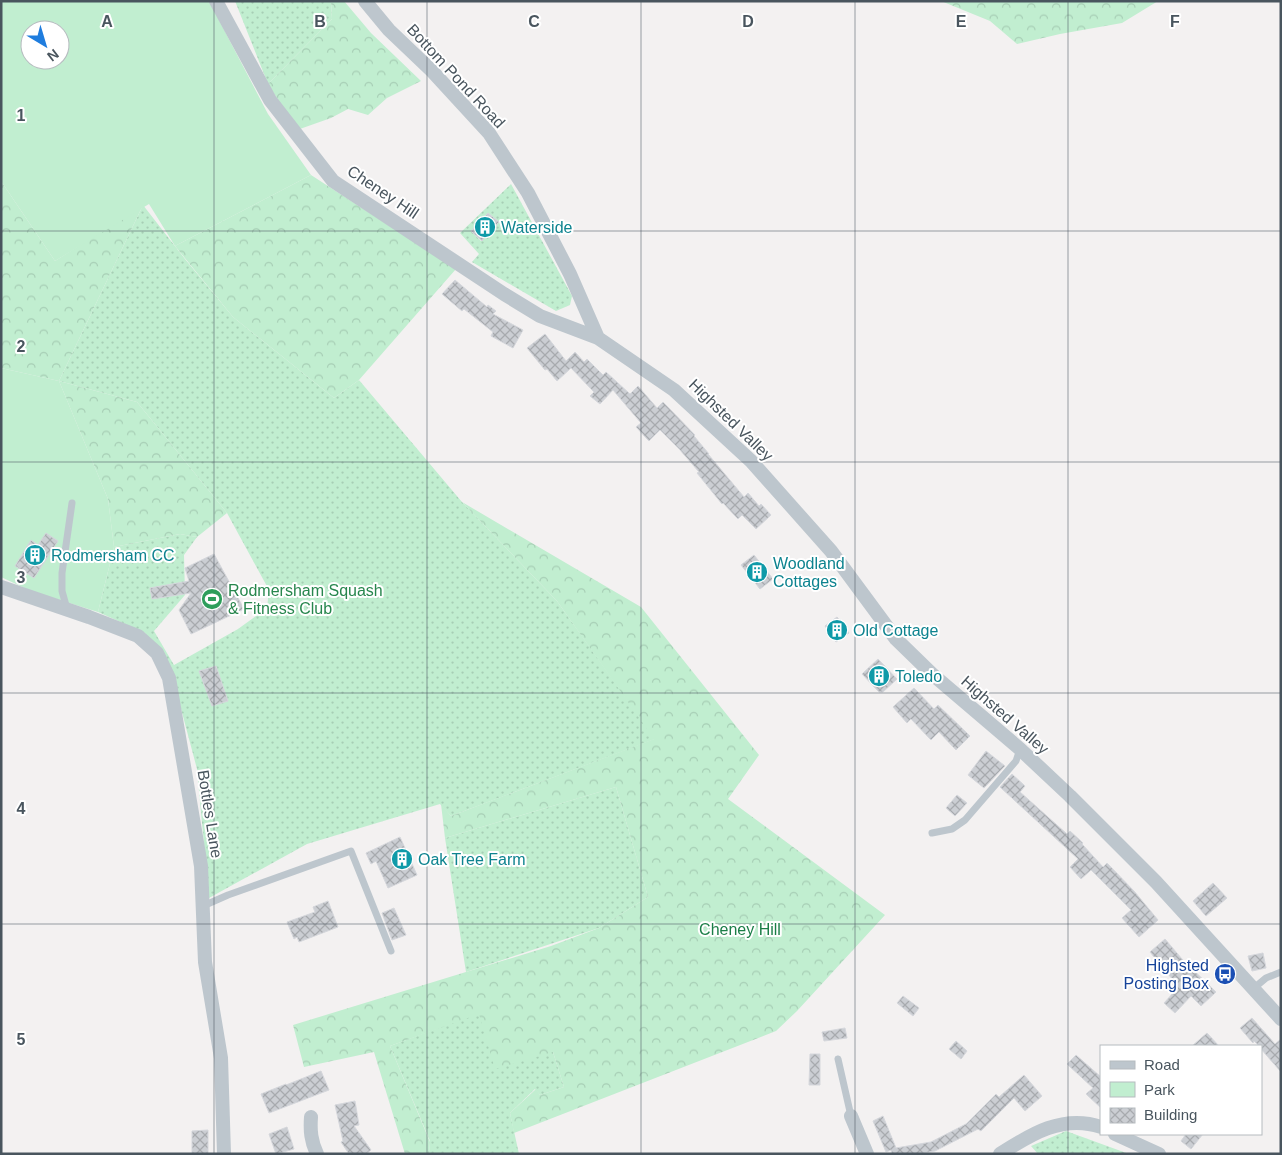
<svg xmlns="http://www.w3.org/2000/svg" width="1282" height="1155" font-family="Helvetica,sans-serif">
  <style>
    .grass { fill: url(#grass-dots); fill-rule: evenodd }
    .forest { fill: url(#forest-crowns) }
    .park { fill: #c1eed0; fill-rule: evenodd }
    .building { fill: url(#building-cross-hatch); stroke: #d5d7dc }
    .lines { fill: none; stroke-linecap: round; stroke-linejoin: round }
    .lane { stroke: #bdc6cd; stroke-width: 7 }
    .street { stroke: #bdc6cd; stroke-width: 14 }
    .grid { fill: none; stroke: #49555e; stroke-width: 1; stroke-opacity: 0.55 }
    .labels { text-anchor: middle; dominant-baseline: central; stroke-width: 4; stroke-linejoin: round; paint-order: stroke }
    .street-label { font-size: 16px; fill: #49555e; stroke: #fff }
    .culture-label { font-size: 16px; fill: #0d838f; stroke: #fff; text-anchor: start }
    .leisure-label { font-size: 16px; fill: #27864d; stroke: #fff; text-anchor: start }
    .park-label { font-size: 16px; fill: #1b7e47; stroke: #fff }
    .transit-label { font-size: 16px; fill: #164399; stroke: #fff; text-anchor: end }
    .grid-label { font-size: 16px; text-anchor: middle; font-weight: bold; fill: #49555e; stroke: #fff; stroke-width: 4; stroke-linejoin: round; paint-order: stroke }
  </style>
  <defs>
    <pattern id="grass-dots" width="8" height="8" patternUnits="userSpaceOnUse" patternTransform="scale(1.25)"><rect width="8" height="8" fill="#c1eed0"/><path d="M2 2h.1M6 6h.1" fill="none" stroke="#a7ceb5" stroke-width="1.8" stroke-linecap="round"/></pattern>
    <pattern id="forest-crowns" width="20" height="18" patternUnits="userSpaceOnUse" patternTransform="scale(1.25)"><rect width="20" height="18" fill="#c1eed0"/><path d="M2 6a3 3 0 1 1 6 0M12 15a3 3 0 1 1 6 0" fill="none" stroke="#a7ceb5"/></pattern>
    <pattern id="building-cross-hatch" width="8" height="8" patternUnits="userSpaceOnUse" patternTransform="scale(1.25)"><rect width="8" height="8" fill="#cbced3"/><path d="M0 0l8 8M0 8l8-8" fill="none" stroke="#a7aaae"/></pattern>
  </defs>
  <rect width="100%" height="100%" fill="#f3f1f1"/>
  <!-- grass -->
  <path class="grass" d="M235,1H331L332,19L268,84Z
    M511,184L572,296L570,305L556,311L472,262L479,254L460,233ZM488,213L499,222L481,241L471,231Z
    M143,205L185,259L233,317L334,398L359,380L462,502L557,601L655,739L451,816L440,804L307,844L209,898L197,769L171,671L145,633L98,612L114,547L180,534L197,537L184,555L185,595L154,631L174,665L238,629L267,608L269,590L227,513L137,402L59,381Z
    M616,787L648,897L599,928L466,972L445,838Z
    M479,1013L553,1052L564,1087L540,1095L535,1089L510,1113L519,1154H429L430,1141L390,1046Z
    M1066,1131L1129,1154H1038L1031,1146Z"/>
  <!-- forest -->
  <path class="forest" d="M331,1H344L371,33L421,81L387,98L368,115L348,109L331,118L297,130L268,84L332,19Z
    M941,1H1158L1122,23L1060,34L1017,44L990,21Z
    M311,175L456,269L359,380L334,398L233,317L175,246Z
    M1,181L55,261L143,205L59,381L137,402L227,513L197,537L180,534L114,547L108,499L59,381L1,368Z
    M462,502L641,607L759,755L728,799L885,915L797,1011L776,1031L514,1133L510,1113L536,1089L540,1095L564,1087L553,1052L495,1069L479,1014L390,1046L430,1142L429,1154H405L374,1052L304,1067L293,1025L551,946L599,928L648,897L616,787L445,838L441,804L451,816L654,739L557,601Z"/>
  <!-- park -->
  <path class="park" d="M1,1H209L268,114L311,175L175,246L149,204L55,261L1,181ZM30,30H60V60H30Z
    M1,368L59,381L108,499L114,547L98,612L31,591L1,577Z"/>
  <!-- building -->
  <path class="building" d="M488,213L499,222L482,241L471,231Z
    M455,280L487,307L488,305L496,311L493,314L523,330L513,348L491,336L493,332L464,309L462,311L442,294Z
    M545,334L566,361L575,352L584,362L587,359L603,375L606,372L630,394L638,386L657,408L663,402L695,435L694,436L709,454H708L744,497L748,493L759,506L761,504L771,515L756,529L742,515L738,519L723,503L722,504L697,473L699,472L680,450L660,430L649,441L636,427L641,423L613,390L600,404L590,396L594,392L571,368L557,381L547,369L545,370L527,348Z
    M46,533L58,541L34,578L15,566L31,540L38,545Z
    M214,554L244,609L191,634L179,610L191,593L152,599L150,588L189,581L185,568Z
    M754,555L773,579L760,589L741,565Z
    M837,617L849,633L836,642L825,626Z
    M878,659L897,679L883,692H879L862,674Z
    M216,666L228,701L212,706L199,671Z
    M914,688L934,709L938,705L970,736L956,750L939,732L931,740L911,719L907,723L893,707Z
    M986,751L1005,766L984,788L968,775Z
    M1012,774L1025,786L1020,792L1067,834L1070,831L1083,843L1082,844L1103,867L1107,863L1134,891L1158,920L1139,937L1122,918L1131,910L1091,870L1081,879L1070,867L1078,859L1000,787Z
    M957,795L967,803L955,816L946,808Z
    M400,837L417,875L388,888L376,861L371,864L366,853Z
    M1213,883L1227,898L1206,916L1193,901Z
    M328,901L338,927L299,942L297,937L294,939L287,922L315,912L313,907Z
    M394,908L406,935L392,940L382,913Z
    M1165,939L1182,959L1216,992L1201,1006L1191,996L1175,1013L1164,1003L1174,992L1167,985L1173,980L1150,952Z
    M1263,953L1266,968L1252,971L1248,956Z
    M903,996L919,1008L913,1016L897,1003Z
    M1252,1018L1275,1044L1281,1039V1072L1261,1049V1046H1259L1254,1041L1253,1043L1240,1028Z
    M845,1028L847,1038L824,1041L822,1032Z
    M1207,1033L1219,1046H1192Z
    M956,1041L967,1051L961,1059L949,1049Z
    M810,1054H820V1085H809Z
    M1076,1055L1101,1077V1108L1086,1094L1093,1088L1067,1064Z
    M321,1071L329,1090L269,1113L261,1094L286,1084V1085Z
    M1024,1075L1042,1096L1025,1111L1014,1098L981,1131L978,1129L935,1151L918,1154H892L891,1150L886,1152L873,1121L883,1116L896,1148L931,1142L966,1124L996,1094L999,1097Z
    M355,1101L359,1125L354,1126L371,1150L366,1154H349L341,1142L343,1141L335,1105Z
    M287,1127L294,1149L276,1154L269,1134Z
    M208,1130V1154H192V1131Z
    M1186,1134H1203L1191,1149L1181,1141Z"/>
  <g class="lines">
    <!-- lane -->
    <path class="lane" d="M67,609L62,591V573L72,503
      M932,833L952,829L965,820L1016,761L1020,749
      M203,906L228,895L351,851L391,951
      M1254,988L1266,978L1281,972
      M838,1059L851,1116"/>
    <!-- street -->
    <path class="street" d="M216,1L270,100L333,181L504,294L540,316L598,338L674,390L751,461L831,551L896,639L932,674L1020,749L1070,796L1156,882L1281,1019
      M365,1L389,30L432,71L489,133L528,193L570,274L598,338
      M1,587L89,617L138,636L157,653L169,678L201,866L205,962L221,1058L224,1154
      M851,1116L867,1154
      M311,1117C310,1131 311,1141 317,1154
      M1115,1134L1159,1154
      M1000,1154C1031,1134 1063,1114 1101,1127"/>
  </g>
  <!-- grid -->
  <path class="grid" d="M214,1V1154M427,1V1154M641,1V1154M855,1V1154M1068,1V1154M1,231H1281M1,462H1281M1,693H1281M1,924H1281"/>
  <!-- icons -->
  <defs>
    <g id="building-disc" transform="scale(1.125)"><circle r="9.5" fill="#0f9aa8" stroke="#fff"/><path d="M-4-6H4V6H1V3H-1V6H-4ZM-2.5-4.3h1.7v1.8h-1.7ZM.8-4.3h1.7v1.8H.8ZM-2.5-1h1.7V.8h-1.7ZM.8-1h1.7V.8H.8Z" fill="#fff"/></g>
    <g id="stadium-disc" transform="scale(1.125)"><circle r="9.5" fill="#2e9e5b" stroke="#fff"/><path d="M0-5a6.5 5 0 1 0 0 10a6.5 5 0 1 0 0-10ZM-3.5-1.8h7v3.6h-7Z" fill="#fff"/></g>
    <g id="bus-disc" transform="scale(1.125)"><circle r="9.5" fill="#1a4fb4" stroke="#fff"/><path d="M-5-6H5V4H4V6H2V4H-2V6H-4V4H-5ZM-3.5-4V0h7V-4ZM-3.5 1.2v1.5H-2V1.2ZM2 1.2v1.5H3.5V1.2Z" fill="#fff"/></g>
  </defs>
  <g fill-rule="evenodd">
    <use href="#building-disc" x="485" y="227"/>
    <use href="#building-disc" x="35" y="555"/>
    <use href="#building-disc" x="757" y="572"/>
    <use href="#stadium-disc" x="212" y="599"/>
    <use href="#building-disc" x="837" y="630"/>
    <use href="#building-disc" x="879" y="676"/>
    <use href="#building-disc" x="402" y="859"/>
    <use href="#bus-disc" x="1225" y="974"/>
  </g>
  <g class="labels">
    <!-- street labels -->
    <g class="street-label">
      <text transform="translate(456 76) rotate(47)">Bottom Pond Road</text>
      <text transform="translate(383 192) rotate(34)">Cheney Hill</text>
      <text transform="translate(731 420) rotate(44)">Highsted Valley</text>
      <text transform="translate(1005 715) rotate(41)">Highsted Valley</text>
      <text transform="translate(210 814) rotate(81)">Bottles Lane</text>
    </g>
    <!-- culture labels -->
    <g class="culture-label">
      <text x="501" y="227">Waterside</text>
      <text x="51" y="555">Rodmersham CC</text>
      <text x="773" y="563">Woodland<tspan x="773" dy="18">Cottages</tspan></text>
      <text x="853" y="630">Old Cottage</text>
      <text x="895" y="676">Toledo</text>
      <text x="418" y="859">Oak Tree Farm</text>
    </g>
    <!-- leisure labels -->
    <g class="leisure-label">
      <text x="228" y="590">Rodmersham Squash<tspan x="228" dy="18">&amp; Fitness Club</tspan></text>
    </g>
    <!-- park labels -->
    <g class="park-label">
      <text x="740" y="929">Cheney Hill</text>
    </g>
    <!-- transit labels -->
    <g class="transit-label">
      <text x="1209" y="965">Highsted<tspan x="1209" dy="18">Posting Box</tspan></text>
    </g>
  </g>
  <g class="grid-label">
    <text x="107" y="27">A</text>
    <text x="320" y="27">B</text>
    <text x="534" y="27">C</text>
    <text x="748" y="27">D</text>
    <text x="961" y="27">E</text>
    <text x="1175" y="27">F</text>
    <text x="21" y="121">1</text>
    <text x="21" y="352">2</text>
    <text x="21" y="583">3</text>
    <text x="21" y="814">4</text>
    <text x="21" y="1045">5</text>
  </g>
  <!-- border -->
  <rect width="1282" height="1155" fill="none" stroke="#49555e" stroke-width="5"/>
  <!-- legend -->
  <rect x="1100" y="1045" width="162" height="90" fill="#ffffff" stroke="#b6bbbf"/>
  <rect x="1110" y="1061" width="25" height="8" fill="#bdc6cd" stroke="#b6bbbf"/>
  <text x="1144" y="1070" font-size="15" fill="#49555e">Road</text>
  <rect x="1110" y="1082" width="25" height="15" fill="#c1eed0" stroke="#b6bbbf"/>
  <text x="1144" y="1095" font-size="15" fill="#49555e">Park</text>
  <rect x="1110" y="1108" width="25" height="15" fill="url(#building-cross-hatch)" stroke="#b6bbbf"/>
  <text x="1144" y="1120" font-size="15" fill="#49555e">Building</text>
  <!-- north arrow -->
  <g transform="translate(45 45) rotate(142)"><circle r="24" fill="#ffffff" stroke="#b6bbbf"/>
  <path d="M0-4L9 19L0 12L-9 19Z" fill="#1f7dde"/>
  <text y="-8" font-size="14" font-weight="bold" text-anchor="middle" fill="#49555e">N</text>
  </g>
</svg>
